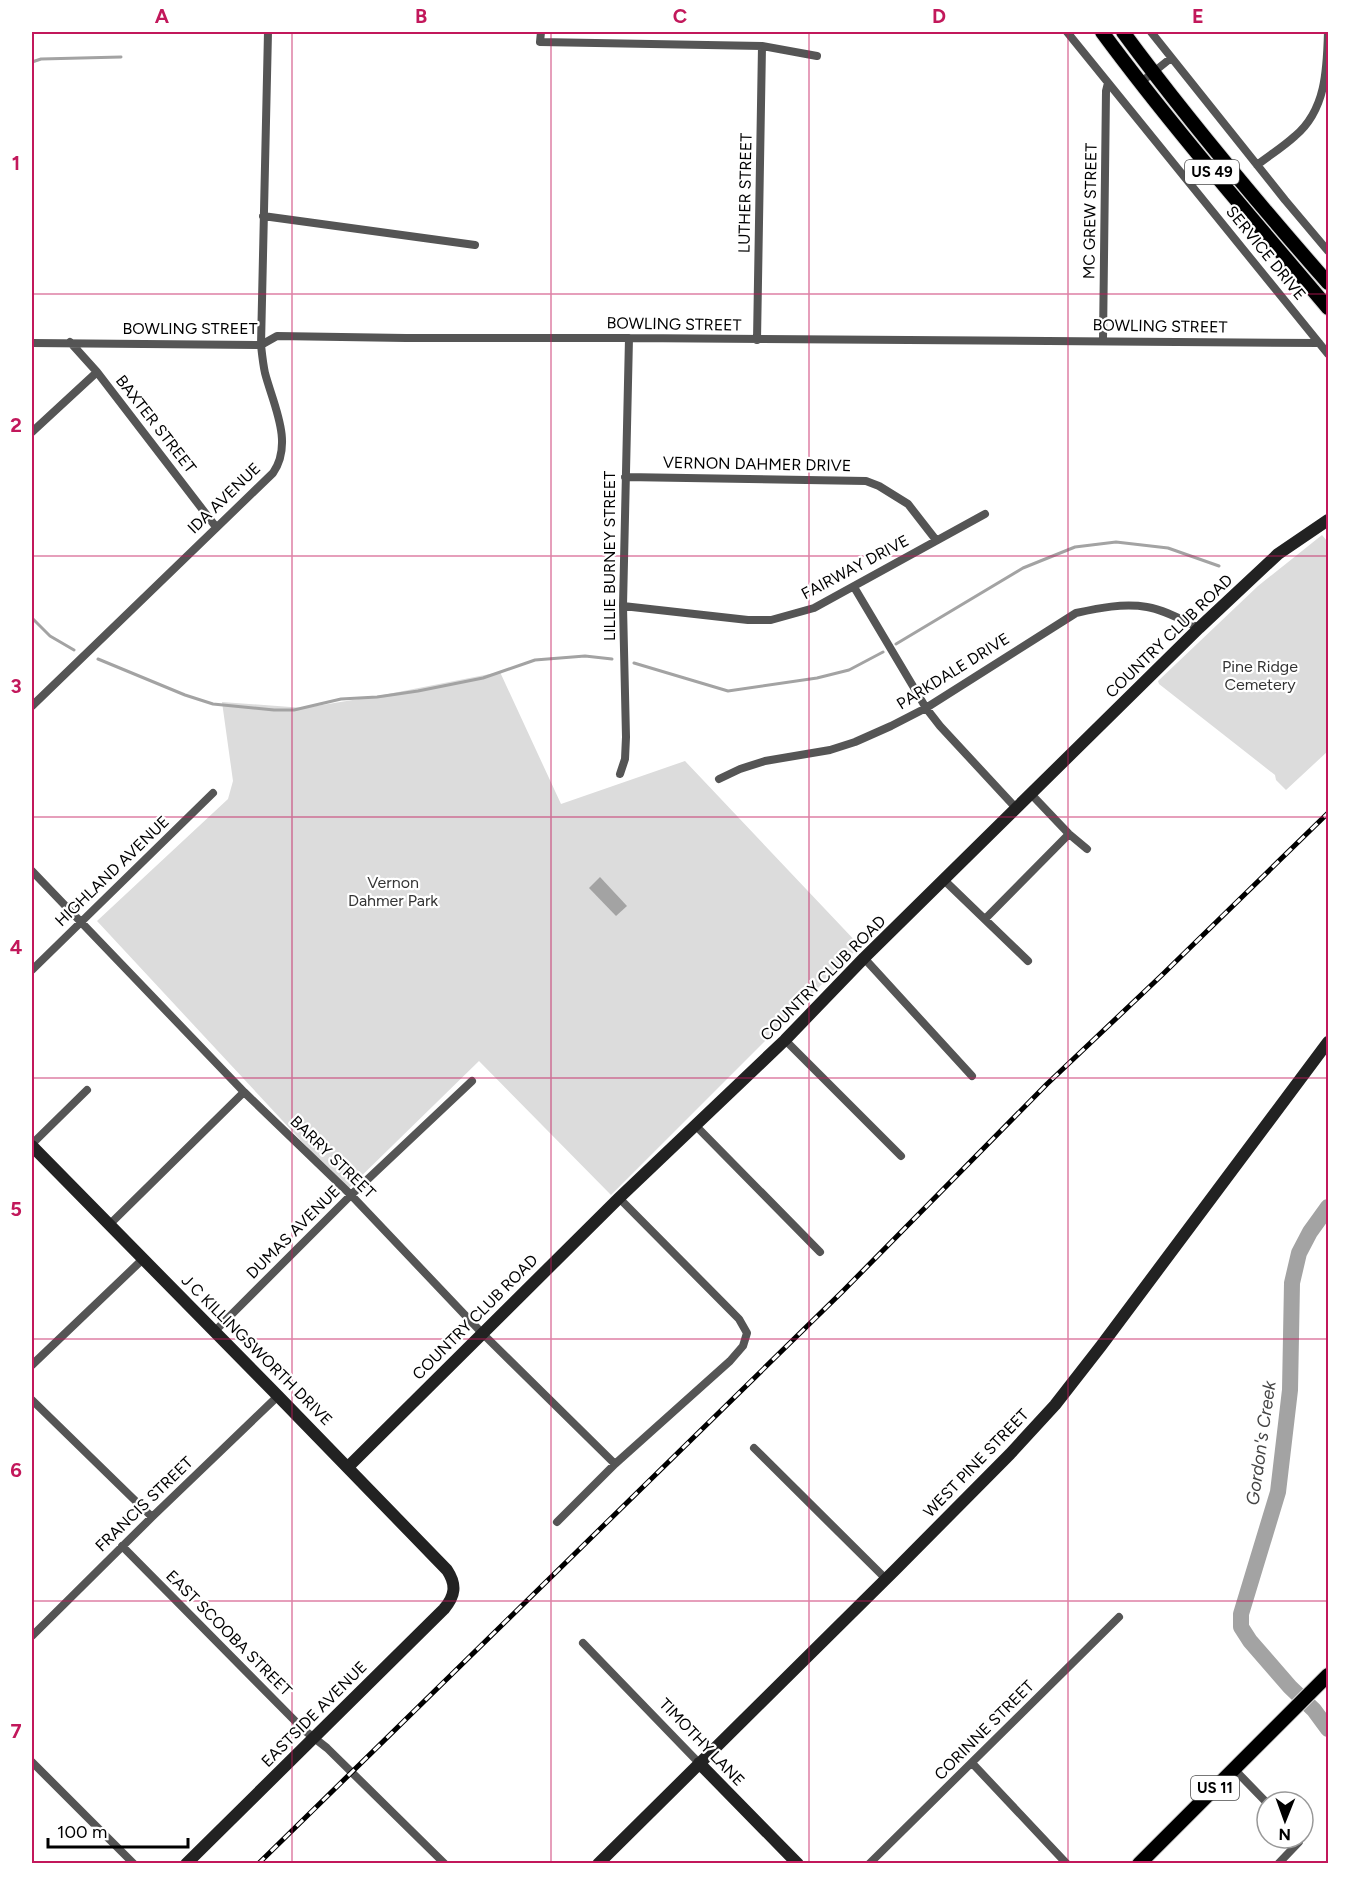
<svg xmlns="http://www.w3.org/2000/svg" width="1360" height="1895" font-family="Figtree,sans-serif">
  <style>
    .green { fill: #dcdcdc }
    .water { fill: #a3a3a3 }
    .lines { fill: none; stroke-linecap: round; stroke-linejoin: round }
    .stream { stroke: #a3a3a3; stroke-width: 3 }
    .river { stroke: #a3a3a3; stroke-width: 16 }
    .primary-casing { stroke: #dbdbdb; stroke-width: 16 }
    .street { stroke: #555; stroke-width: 8 }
    .secondary { stroke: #222; stroke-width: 12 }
    .primary { stroke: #000; stroke-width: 14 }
    .rail-casing { stroke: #000; stroke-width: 5 }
    .rail { stroke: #fff; stroke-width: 3; stroke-dasharray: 9; stroke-linecap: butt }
    .grid { fill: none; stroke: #c2185b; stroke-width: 1.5; stroke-opacity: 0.55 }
    .labels { text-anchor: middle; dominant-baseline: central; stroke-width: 4.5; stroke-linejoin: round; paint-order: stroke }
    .shield { fill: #fff; stroke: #4c4c4c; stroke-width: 1.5 }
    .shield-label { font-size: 15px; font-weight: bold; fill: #000 }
    .street-label { font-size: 16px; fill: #000; stroke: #fff }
    .park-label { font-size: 16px; fill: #333; stroke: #fff }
    .water-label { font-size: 18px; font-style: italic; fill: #444; stroke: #fff }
    .neatline { fill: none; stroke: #c2185b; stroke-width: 2 }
    .grid-label { font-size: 20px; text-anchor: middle; font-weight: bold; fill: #c2185b }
  </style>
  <rect width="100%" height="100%" fill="#fff"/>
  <!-- green -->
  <path class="green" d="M1322,535L1328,542V751L1286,790L1276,780L1275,775L1159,684L1158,681L1258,586Z
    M500,672L561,804L685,761L860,946L611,1195L479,1061L347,1190L97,921L228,799L233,781L222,702L304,708L383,695Z"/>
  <!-- water -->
  <path class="water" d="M600,877L627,906L616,916L589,888Z"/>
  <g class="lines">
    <!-- stream -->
    <path class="stream" d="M32,62L41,59L121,57
      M32,618L50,636L74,650
      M896,644L1023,568L1075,547L1116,542L1168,548L1219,566
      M98,659L185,695L213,704L274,710H294L341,699L377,697L418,691L483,678L535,660L585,656L612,659
      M634,663L728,691L817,678L849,670L883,652"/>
    <!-- river -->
    <path class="river" d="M1328,1207L1310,1232L1299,1253L1292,1283L1290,1390L1278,1492L1241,1614V1627L1250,1641L1290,1687L1314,1710L1328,1729"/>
    <!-- primary casing -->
    <g class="primary-casing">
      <path id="primary" d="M1102,32C1173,128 1251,217 1328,308
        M1123,32C1187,119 1257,202 1328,283
        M1139,1864L1328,1675"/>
    </g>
    <!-- street -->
    <path class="street" d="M541,32L540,42L762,46L817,56
      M1067,32L1328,354
      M1151,32L1285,200L1328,251
      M1140,83L1171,58
      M1257,165C1270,155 1283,147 1295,136C1326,110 1327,69 1328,32
      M263,216L475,245
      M757,340L762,46
      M1103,340L1106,91L1108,83
      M70,342L97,372L216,527
      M32,343L261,345L277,336L406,338H629L1319,343
      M32,432L97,372
      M625,477L866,481L879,486L908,504L936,540
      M854,587L926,708L940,726L1016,808
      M623,606L748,620H771L814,608L985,514
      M32,706L273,473C294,443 273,404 265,373C263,364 262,354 261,345L268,32
      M620,774L625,759L626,737L623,606L629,338
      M719,779L740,769L765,761L830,750L855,742L891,726L926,708L1076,613C1099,608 1123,603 1147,607C1165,610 1182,620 1199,628
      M1031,794L1069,834L1087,849
      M32,871L244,1092L351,1195L482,1333L615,1464
      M944,880L1028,961
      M985,919L1069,834
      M864,958L972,1076
      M32,970L213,793
      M785,1040L901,1156
      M696,1126L820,1252
      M32,1144L87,1090
      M110,1224L244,1092
      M215,1331L351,1195L472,1081
      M32,1365L143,1259
      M32,1400L152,1517
      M754,1448L886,1579
      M557,1522L615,1464L730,1361L743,1346L747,1333L739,1319L619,1198
      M122,1546L304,1730L327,1748L445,1864
      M32,1636L152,1517L278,1396
      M583,1643L699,1763
      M32,1762L134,1864
      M972,1763L1067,1864
      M1234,1769L1267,1803
      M869,1864L1119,1617
      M1278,1864L1299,1842L1298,1838"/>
    <!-- secondary -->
    <path class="secondary" d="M32,1146L278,1396L447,1570C457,1585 455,1596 444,1609L186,1864
      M348,1467L619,1198L785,1040L864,958L1199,628L1278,554L1328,520
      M699,1763L798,1864
      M598,1864L896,1569L1010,1454L1055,1405L1101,1346L1328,1042"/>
    <!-- primary -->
    <use href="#primary" class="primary"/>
    <!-- rail casing -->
    <g class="rail-casing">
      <path id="rail" d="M258,1864L843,1291L1047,1084L1162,975L1328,813"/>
    </g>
    <!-- rail -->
    <use href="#rail" class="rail"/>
  </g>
  <!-- grid -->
  <path class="grid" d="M292,32V1864M551,32V1864M809,32V1864M1068,32V1864M32,294H1328M32,556H1328M32,817H1328M32,1078H1328M32,1339H1328M32,1601H1328"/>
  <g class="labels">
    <!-- shield labels -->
    <g class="shield">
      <rect x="1185" y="160" width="54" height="24" rx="4.5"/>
      <rect x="1191" y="1776" width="48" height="24" rx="4.5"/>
    </g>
    <g class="shield-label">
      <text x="1212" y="172">US 49</text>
      <text x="1215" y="1788">US 11</text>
    </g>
    <!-- street labels -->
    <g class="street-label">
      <text transform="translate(745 193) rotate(-89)">LUTHER STREET</text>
      <text transform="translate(1090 211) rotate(-89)">MC GREW STREET</text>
      <text transform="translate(1266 253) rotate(51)">SERVICE DRIVE</text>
      <text transform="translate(674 324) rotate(1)">BOWLING STREET</text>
      <text transform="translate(1160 326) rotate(1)">BOWLING STREET</text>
      <text x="190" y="328">BOWLING STREET</text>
      <text transform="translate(156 424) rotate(52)">BAXTER STREET</text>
      <text transform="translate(757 464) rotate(1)">VERNON DAHMER DRIVE</text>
      <text transform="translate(224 498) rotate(-44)">IDA AVENUE</text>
      <text transform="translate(609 556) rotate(-90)">LILLIE BURNEY STREET</text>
      <text transform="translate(855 567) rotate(-28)">FAIRWAY DRIVE</text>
      <text transform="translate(1169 636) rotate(-44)">COUNTRY CLUB ROAD</text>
      <text transform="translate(953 671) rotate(-32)">PARKDALE DRIVE</text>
      <text transform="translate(112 871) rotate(-44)">HIGHLAND AVENUE</text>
      <text transform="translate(823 978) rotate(-45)">COUNTRY CLUB ROAD</text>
      <text transform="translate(333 1157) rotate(44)">BARRY STREET</text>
      <text transform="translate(293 1232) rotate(-45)">DUMAS AVENUE</text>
      <text transform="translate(475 1317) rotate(-45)">COUNTRY CLUB ROAD</text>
      <text transform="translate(257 1350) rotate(45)">J C KILLINGSWORTH DRIVE</text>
      <text transform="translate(976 1463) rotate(-46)">WEST PINE STREET</text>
      <text transform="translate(144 1504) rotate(-44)">FRANCIS STREET</text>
      <text transform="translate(229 1633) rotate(45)">EAST SCOOBA STREET</text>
      <text transform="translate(314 1714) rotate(-45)">EASTSIDE AVENUE</text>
      <text transform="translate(984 1730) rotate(-45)">CORINNE STREET</text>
      <text transform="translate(702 1742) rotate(46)">TIMOTHY LANE</text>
    </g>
    <!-- park labels -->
    <g class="park-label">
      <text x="1260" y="666">Pine Ridge<tspan x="1260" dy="18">Cemetery</tspan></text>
      <text x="393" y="882">Vernon<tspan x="393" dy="18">Dahmer Park</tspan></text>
    </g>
    <!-- water labels -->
    <g class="water-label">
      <text transform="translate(1261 1443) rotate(-82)">Gordon's Creek</text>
    </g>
  </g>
  <!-- border -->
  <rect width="1360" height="1895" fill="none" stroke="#ffffff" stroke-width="66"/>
  <!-- north arrow -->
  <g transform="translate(1285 1820) rotate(181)"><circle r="28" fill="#ffffff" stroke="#999999" stroke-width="1.5"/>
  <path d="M0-4.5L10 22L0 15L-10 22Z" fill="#000000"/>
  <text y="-9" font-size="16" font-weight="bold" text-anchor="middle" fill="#000000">N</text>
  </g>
  <!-- scale -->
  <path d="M48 1838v9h140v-9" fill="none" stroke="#000000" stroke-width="3"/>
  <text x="57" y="1838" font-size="18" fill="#000000" stroke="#ffffff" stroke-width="4.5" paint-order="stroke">100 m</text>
  <rect x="33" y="33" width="1294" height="1829" class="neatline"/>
  <g class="grid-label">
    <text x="162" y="23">A</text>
    <text x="421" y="23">B</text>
    <text x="680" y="23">C</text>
    <text x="939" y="23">D</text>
    <text x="1198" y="23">E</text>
    <text x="16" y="170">1</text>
    <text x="16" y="432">2</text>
    <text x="16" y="693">3</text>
    <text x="16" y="954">4</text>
    <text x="16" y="1216">5</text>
    <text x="16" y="1477">6</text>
    <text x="16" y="1738">7</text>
  </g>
</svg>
